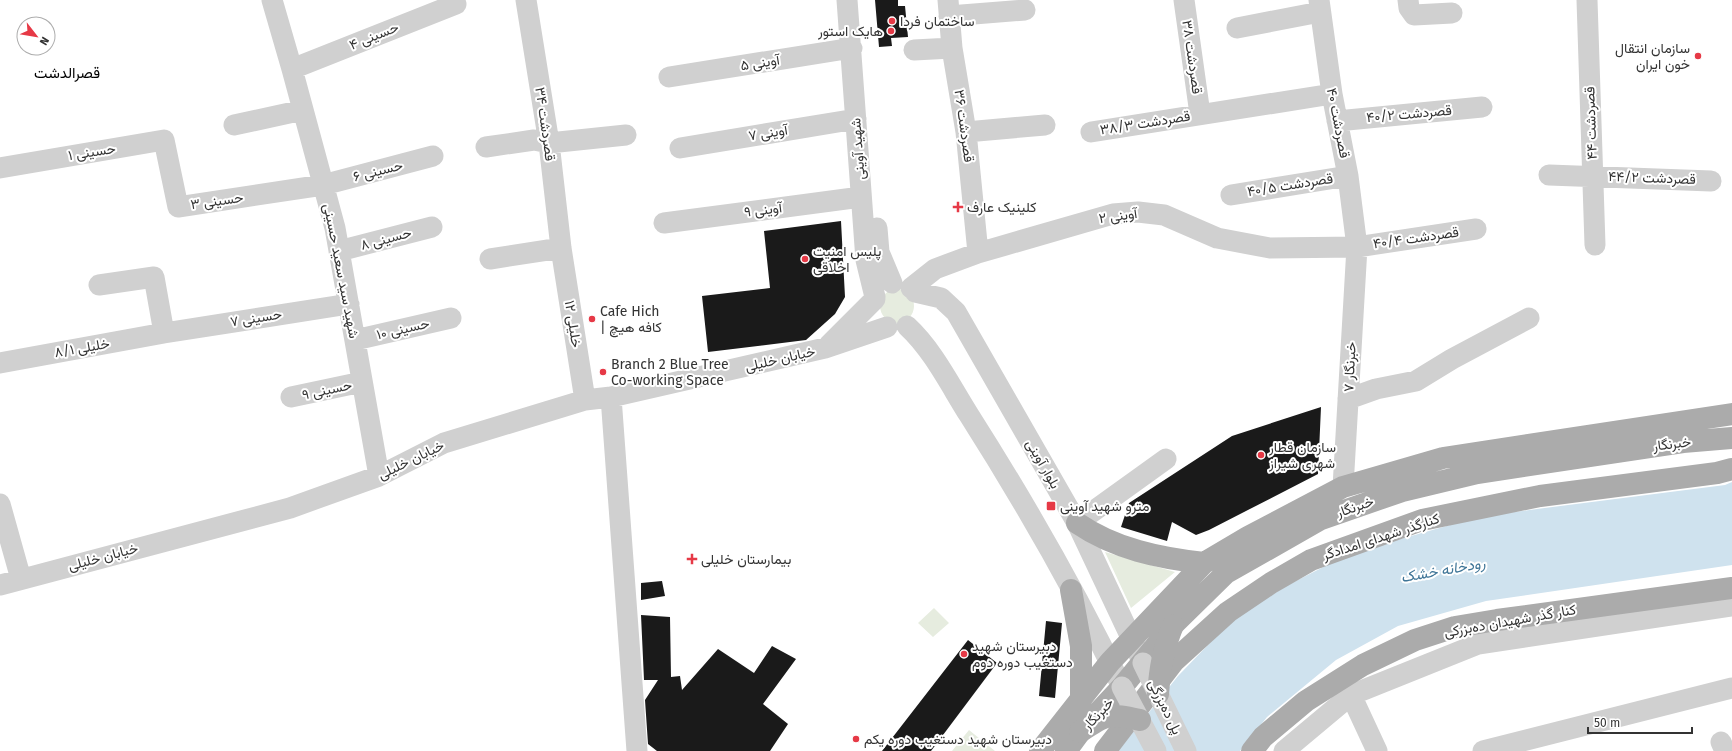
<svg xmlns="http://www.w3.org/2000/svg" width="1732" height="751" font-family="'Fira Sans',Vazirmatn,sans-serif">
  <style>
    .green { fill: #e6ecdf }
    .water { fill: #cfe2ee }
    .building { fill: #1a1a1a }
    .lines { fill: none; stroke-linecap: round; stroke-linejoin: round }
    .minor { stroke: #d0d0d0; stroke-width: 21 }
    .major { stroke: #ababab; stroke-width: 22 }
    .minor-bridge { stroke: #d0d0d0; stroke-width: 21 }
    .major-bridge { stroke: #ababab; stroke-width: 22 }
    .poi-dot { fill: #e63946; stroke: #fff; stroke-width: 1.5 }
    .labels { text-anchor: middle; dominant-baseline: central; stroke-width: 4; stroke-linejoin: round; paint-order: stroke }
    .poi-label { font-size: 14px; fill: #333; stroke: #fff; text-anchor: start }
    .street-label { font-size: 14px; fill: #333; stroke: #fff }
    .neighbourhood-label { font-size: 15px; fill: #000; stroke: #fff }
    .water-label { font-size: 15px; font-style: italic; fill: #3f7597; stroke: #fff }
  </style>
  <rect width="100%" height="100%" fill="#fff"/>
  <!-- green -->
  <path class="green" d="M880 306a17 17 0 1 1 34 0a17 17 0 1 1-34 0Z
    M1105,552L1175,572L1131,608Z
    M934,608L949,623L933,637L918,623Z
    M969,730L995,751H952Z"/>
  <!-- water -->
  <path class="water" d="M1732,482V565L1486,601L1398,626L1336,660L1267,717L1240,751H1118L1178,676L1231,621L1286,586L1351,553L1482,516L1725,485Z"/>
  <!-- building -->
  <path class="building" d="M875,0H898V6H905L908,37L891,38L892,46L879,47Z
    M841,221L845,297L835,314L806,340L708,352L702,296L770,288L764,231Z
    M1321,407L1318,474L1209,530L1196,535L1172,522L1167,541L1121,527L1129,503L1232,436Z
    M662,581L665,596L641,600V583Z
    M641,615L670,617L671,677L680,676L682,690L718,649L754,673L772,646L796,659L763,704L788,724L770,751H657L648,744L645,700L658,680H644Z
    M1046,621L1062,623L1055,698L1039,696Z
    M968,640L997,663L931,751H882Z"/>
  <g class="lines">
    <!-- minor -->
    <path class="minor" d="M272,0L292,69L335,228L379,476
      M526,0L549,143L561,248L585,400
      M847,0L866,260L875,297
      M948,0L952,48L966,132L978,253
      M1184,0L1200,114
      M1319,0L1332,94L1348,176L1357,247L1343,487
      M1408,0L1409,8L1414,15L1452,13
      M1587,0L1595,245
      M949,16L1025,10
      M1237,28L1320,12
      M914,50L952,48
      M292,69L456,4
      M669,77L852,48
      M1337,121L1482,107
      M234,125L303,110
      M966,132L1045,125
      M1091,132L1332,94
      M486,147L534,140L549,143L626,135
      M680,148L856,119
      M0,168L164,140L178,207L323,185L433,156
      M1549,175L1711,181
      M1231,195L1348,176
      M664,223L861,197
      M877,228L879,252L892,283
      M339,251L432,227
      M490,259L561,248
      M99,285L154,277L164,333
      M911,288L935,269L978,253L1113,214L1138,212L1164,215L1217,238L1270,248L1357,247L1476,229
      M915,292L941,298L956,312L1077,523L1143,663
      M907,326C933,350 950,385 969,415C1025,503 1077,594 1122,687
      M355,340L451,318
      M829,345L875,299
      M0,363L164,333L349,304
      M291,397L362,382
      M611,397L637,751
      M1348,399L1376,389L1416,381L1452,359L1529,318
      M0,504L21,579
      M1077,523L1166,459
      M0,585L290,508L379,476L444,443L585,400L611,397L825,348L887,327
      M1351,695L1377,751
      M1721,742L1725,751
      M1284,751L1351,695L1478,644L1732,606
      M1483,751L1732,688"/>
    <!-- major -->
    <path class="major" d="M1077,523C1115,549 1159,558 1204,563
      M1071,590L1081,646V700
      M1040,751L1110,662L1204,563L1248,537L1343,487L1443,458L1732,414
      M1066,751L1080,732L1122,687L1173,625L1226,573L1321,519L1402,491L1477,473L1683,442L1732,438
      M1105,751L1174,661L1228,612L1271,583L1311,560L1422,520L1540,496L1717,473L1732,469
      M1252,751L1263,737L1306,701L1363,665L1415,640L1455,627L1497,620L1732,588"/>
    <!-- minor-bridge -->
    <path class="minor-bridge" d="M1143,663L1186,751
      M1122,687L1156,751"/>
    <!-- major-bridge -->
    <path class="major-bridge" d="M1158,694C1160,668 1163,650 1173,625
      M1080,732C1107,714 1108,713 1140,720"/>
  </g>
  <!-- markers -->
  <g class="poi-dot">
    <circle cx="892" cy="21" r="4"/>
    <circle cx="891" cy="31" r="4"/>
    <circle cx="1698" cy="56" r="4"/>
    <path d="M956 201h4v4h4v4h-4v4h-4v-4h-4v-4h4z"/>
    <circle cx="805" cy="259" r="4"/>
    <circle cx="592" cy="319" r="4"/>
    <circle cx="603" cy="372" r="4"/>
    <circle cx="1261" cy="455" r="4"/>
    <rect x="1046" y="501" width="10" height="10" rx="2"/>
    <path d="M690 553h4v4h4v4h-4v4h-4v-4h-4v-4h4z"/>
    <circle cx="964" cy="654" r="4"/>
    <circle cx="856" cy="739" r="4"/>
  </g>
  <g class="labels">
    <!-- poi labels -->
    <g class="poi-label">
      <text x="900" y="21">ساختمان فردا</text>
      <text x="883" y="31" text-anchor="end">هایک استور</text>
      <text x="1690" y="48" text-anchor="end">سازمان انتقال<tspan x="1690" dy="16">خون ایران</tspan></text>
      <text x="967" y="207">کلینیک عارف</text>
      <text x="813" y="251">پلیس امنیت<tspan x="813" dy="16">اخلاقی</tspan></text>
      <text x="600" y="311">Cafe Hich<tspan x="600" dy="16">| کافه هیچ</tspan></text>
      <text x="611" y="364">Branch 2 Blue Tree<tspan x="611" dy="16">Co-working Space</tspan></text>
      <text x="1269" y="447">سازمان قطار<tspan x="1269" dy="16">شهری شیراز</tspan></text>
      <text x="1060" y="506">مترو شهید آوینی</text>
      <text x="701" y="559">بیمارستان خلیلی</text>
      <text x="972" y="646">دبیرستان شهید<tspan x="972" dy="16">دستغیب دوره دوم</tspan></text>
      <text x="864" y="739">دبیرستان شهید دستغیب دوره یکم</text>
    </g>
    <!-- street labels -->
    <g class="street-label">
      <text transform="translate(374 36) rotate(-22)">۴ حسینی</text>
      <text transform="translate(1192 57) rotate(82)">۳۸ قصردشت</text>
      <text transform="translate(760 63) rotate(-9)">۵ آوینی</text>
      <text transform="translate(1409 114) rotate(-5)">۴۰/۲ قصردشت</text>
      <text transform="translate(1145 123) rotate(-9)">۳۸/۳ قصردشت</text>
      <text transform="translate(1338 123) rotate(79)">۴۰ قصردشت</text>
      <text transform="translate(1591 123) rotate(-92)">۴۴ قصردشت</text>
      <text transform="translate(545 124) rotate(82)">قصردشت ۳۴</text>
      <text transform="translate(964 126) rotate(82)">۳۶ قصردشت</text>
      <text transform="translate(768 133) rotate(-9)">۷ آوینی</text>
      <text transform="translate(858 149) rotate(-94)">شهید آوینی</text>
      <text transform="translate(92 152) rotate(-9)">۱ حسینی</text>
      <text transform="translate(378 171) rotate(-14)">۶ حسینی</text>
      <text transform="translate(1652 178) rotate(2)">۴۴/۲ قصردشت</text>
      <text transform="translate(1290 185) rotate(-9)">۴۰/۵ قصردشت</text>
      <text transform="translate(217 201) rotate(-8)">۳ حسینی</text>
      <text transform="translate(763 210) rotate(-7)">۹ آوینی</text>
      <text transform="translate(1118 216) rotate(-8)">۲ آوینی</text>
      <text transform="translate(1416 238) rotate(-8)">۴۰/۴ قصردشت</text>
      <text transform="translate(386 239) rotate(-15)">۸ حسینی</text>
      <text transform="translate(341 271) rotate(79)">شهید سید سعید حسینی</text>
      <text transform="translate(256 318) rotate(-9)">۷ حسینی</text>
      <text transform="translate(573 324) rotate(81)">۱۲ خلیلی</text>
      <text transform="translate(403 329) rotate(-13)">۱۰ حسینی</text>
      <text transform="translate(82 348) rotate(-10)">۸/۱ خلیلی</text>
      <text transform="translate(780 359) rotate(-13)">خیابان خلیلی</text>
      <text transform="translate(1350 367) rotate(-87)">۷ خبرنگار</text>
      <text transform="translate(327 390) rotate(-12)">۹ حسینی</text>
      <text transform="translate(1672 444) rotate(-7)">خبرنگار</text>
      <text transform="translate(411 460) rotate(-26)">خیابان خلیلی</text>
      <text transform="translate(1043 464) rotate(60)">بلوار آوینی</text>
      <text transform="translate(1355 507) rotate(-19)">خبرنگار</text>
      <text transform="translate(1381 537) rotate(-18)">کنارگذر شهدای امدادگر</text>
      <text transform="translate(103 557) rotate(-15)">خیابان خلیلی</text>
      <text transform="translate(1510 621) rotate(-10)">کنار گذر شهیدان ده‌بزرکی</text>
      <text transform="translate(1165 707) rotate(64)">پل ده‌بزرگی</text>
      <text transform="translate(1098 714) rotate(-47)">خبرنگار</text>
    </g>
    <!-- neighbourhood labels -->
    <g class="neighbourhood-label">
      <text x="67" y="73">قصرالدشت</text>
    </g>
    <!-- water labels -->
    <g class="water-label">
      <text transform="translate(1443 570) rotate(-10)">رودخانه خشک</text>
    </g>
  </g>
  <!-- north arrow -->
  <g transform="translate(36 36) rotate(121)"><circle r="19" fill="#ffffff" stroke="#adadad"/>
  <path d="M0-3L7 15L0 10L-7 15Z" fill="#e63946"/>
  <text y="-6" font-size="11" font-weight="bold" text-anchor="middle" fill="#333333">N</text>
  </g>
  <!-- scale -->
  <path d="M1588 727v6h104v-6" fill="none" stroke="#333333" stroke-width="2"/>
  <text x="1594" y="727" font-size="12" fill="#333333" stroke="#ffffff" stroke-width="3" paint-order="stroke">50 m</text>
</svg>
